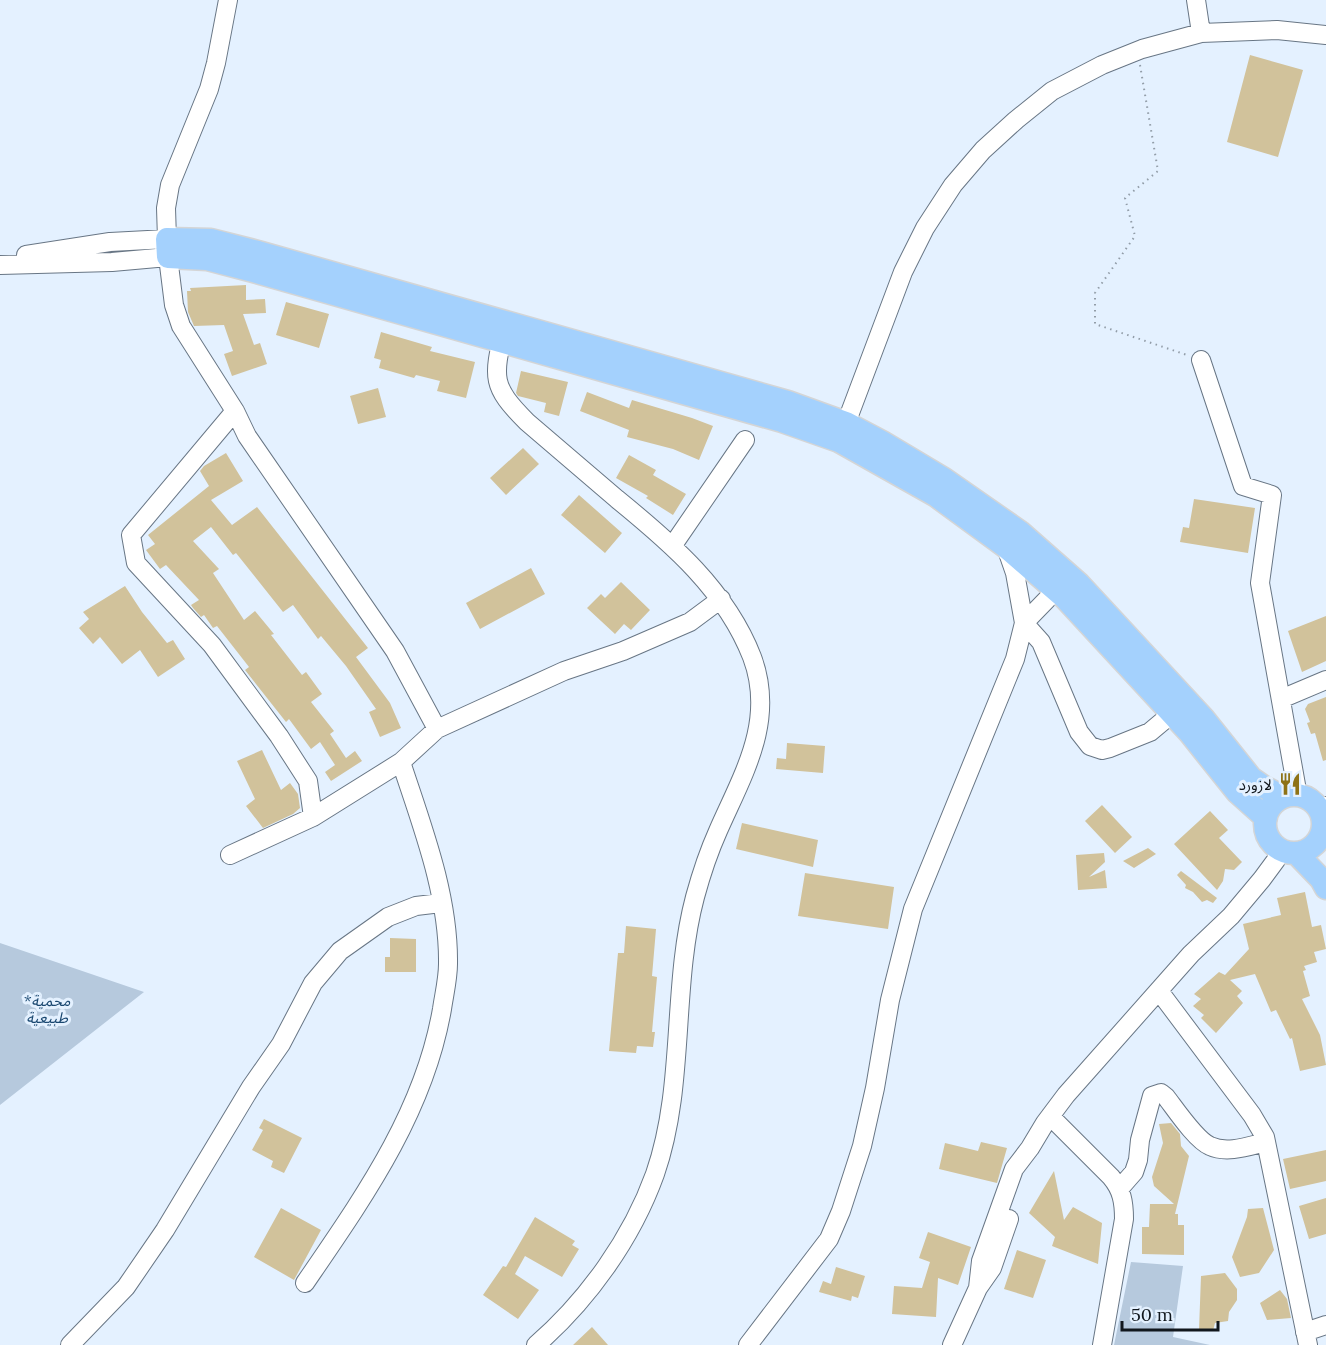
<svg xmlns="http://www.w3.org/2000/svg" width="1326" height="1345" font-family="Lora,'Noto Sans Arabic',serif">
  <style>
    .green { fill: #b6c9dd }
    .building { fill: #d1c29b }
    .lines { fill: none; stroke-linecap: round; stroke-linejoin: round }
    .minor-casing { stroke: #687685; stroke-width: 20 }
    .major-casing { stroke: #d4d5d6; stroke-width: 25 }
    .path { stroke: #929da8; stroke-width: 2; stroke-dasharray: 1.5 4.5; stroke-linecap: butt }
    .minor { stroke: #fff; stroke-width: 18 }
    .major { stroke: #a4d1fd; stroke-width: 22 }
    .labels { text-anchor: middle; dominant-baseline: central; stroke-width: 6; stroke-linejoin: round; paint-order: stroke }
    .poi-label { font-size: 15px; fill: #11171d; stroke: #e4f1ff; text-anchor: end }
    .park-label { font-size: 15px; font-style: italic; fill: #194770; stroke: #e4f1ff }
  </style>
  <rect width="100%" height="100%" fill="#e4f1ff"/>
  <!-- green -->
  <path class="green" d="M0,943L144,992L0,1105Z
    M1131,1262L1183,1266L1173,1337L1210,1345H1114Z"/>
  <!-- building -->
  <path class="building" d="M1250,55L1303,70L1278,157L1227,142Z
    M246,285V300L265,299L266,313L243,314L254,345L260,343L267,364L232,376L224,354L233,351L224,325L194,326L188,312L187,291H191L190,288Z
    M286,302L329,314L319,348L276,335Z
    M381,332L432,347L430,351L475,362L466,398L437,391L440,381L416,375L414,378L379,368L381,360L374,358Z
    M521,371L568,382L559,416L544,412L546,403L518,396L516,393Z
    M378,388L386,417L358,424L350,396Z
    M587,392L629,408L632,400L692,418L713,426L699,460L673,449L627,437L629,430L580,411Z
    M523,448L539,464L506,495L490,478Z
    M226,453L243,481L211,500L232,525L257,507L368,648L356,657L390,703L401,728L380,737L369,712L376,709L346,666L321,636L318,639L293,605L283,612L236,553L233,555L211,527L193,541L219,569L213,573L244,620L255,611L274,634L271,635L302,675L306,672L322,694L311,702L334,731L330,734L346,758L355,751L362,761L331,781L325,772L335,765L320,742L311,749L289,719L286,722L245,670L249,667L217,626L213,628L204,615L201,617L193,608L191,605L199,600L166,565L160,569L146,550L155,544L148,535L209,486L200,471L204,466Z
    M629,455L656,470L653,475L686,494L673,515L646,498L648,496L616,478Z
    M579,495L622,533L605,553L561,515Z
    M1194,499L1255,508L1248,553L1180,542L1183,527L1189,528Z
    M531,568L545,594L480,629L466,603Z
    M621,582L650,610L631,630L624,624L615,634L587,608L601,594L605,598Z
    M125,586L142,612L167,643L173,640L185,659L158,677L140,650L122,664L100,637L93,644L79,628L89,619L83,612Z
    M1326,616V661L1302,672L1288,631Z
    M1326,697V760L1323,761L1315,733L1311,734L1307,723L1310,722L1305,709L1308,704Z
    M787,743L825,746L823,773L776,769L777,758L786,759Z
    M262,750L281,790L290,783L298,794L300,808L293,814L263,828L246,806L255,799L237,761Z
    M1102,805L1132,837L1115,853L1085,821Z
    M1210,811L1228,830L1219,838L1242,862L1234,870L1225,869L1223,881L1217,890L1174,844Z
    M742,823L818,840L813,867L736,849Z
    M1148,848L1156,854L1134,868L1123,861Z
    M1104,853L1105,862L1089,877L1105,870L1107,888L1078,890L1076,855Z
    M1181,871L1217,898L1213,903L1207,900L1202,902L1193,892L1185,888L1186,885L1177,875Z
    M805,873L894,887L888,929L798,916Z
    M1305,892L1312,927L1321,925L1326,949L1314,952L1317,962L1304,966L1306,970L1303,971L1310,996L1302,999L1320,1035L1326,1065L1300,1071L1292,1038L1290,1039L1276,1010L1271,1012L1255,974L1230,980L1242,991L1237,996L1243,1003L1216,1033L1201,1018L1204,1015L1193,1006L1201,999L1194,994L1219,972L1225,975L1249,949L1243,924L1281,915L1277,898Z
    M626,926L656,929L652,976L657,977L652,1032H655L653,1047L637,1046L636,1053L609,1051L618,953H624Z
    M390,938L416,939V972H385V957H390Z
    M264,1119L302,1138L284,1173L271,1167L273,1161L252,1150L263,1130L259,1128Z
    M1171,1123L1180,1134L1181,1146L1189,1156L1175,1214H1178V1225H1184V1255L1142,1254V1227H1149L1150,1204H1174L1154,1186L1152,1177L1163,1143L1159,1124Z
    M981,1142L1007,1148L997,1183L939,1169L945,1143L978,1151Z
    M1326,1150V1181L1290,1189L1283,1159Z
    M1054,1171L1064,1220L1073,1207L1102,1223L1098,1264L1052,1246L1055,1237L1029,1213Z
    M1326,1198V1234L1309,1239L1299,1206Z
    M281,1208L321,1230L294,1280L254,1257Z
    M1263,1208L1274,1250L1259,1273L1240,1277L1232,1257L1247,1217L1248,1209Z
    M535,1217L575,1241L572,1245L579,1249L562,1277L525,1256L515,1274L539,1290L518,1319L483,1295L503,1266L506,1267Z
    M928,1232L971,1247L958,1285L938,1278L936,1317L892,1314L894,1286L922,1288L930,1262L919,1258Z
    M1017,1250L1046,1260L1033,1298L1004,1289Z
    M836,1267L865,1276L858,1298L852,1296L851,1301L819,1292L823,1281L831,1284Z
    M1225,1273L1237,1289V1300L1229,1312L1228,1321L1215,1323L1213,1331L1199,1330L1201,1276Z
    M1280,1290L1287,1299L1291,1318L1267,1320L1260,1303Z
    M592,1327L608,1345H573Z"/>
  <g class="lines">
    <!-- minor casing -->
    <g class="minor-casing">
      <path id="minor" d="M1196,0L1201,33
        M26,255L110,242L167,239L166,208L170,185L209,89L216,63L228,0
        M0,265L112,262L168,257L174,305L181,326L235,411L247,436L395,651L437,729L564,671L623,651L690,622L721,599
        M504,330C493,378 491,386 527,422C557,448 587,473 617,499C671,543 726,590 752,657C776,721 743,774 718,831C709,851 701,875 695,897C671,987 686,1085 655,1174C632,1238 588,1300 536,1345
        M1201,360L1243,486L1272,495L1260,583L1298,796
        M235,411L131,535L136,563L212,645L279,736L308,781L313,817
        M842,434L903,272L925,228L953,185L983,150L1016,120L1052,91L1102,65L1142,49L1201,33L1277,30L1326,35
        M673,545L745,440
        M1024,623L1041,642L1079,732L1090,746L1102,750L1110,748L1150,732L1181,706
        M1024,623L1056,590
        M1281,699L1326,680
        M1318,809L1326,806
        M230,855L313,817L401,762L437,729
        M1159,991L1252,1115L1265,1137L1308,1345
        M1050,1116L1111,1177C1122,1190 1124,1202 1124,1219L1102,1345
        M1120,1188L1134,1172L1138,1160L1140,1140L1152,1096L1161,1093L1166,1097C1176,1110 1196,1140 1210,1146C1227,1154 1249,1146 1266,1142
        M305,1283C363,1198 424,1113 442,1009C444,995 448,979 448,964C449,895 422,826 401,762
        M978,1288L981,1261L1014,1169L1030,1148L1045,1123L1066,1095L1191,954L1231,916L1262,879L1276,860L1280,849
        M1305,1332L1326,1325
        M70,1345L126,1287L165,1230L251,1087L281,1044L313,983L340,951L388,917L416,906L441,903
        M748,1345L829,1239L841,1211L862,1146L875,1088L890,1000L913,909L1015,659L1024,623L1015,573L1006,547
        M952,1345L978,1288L992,1268L1009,1219"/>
    </g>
    <!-- major casing -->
    <g class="major-casing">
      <path id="major" d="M1265 824a29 29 0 1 1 58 0a29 29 0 1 1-58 0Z
        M1266,818L1237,792L1189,732L1065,598L1006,547L935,495L839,441L782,421L253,271L207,259L168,257L167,239L211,240L258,252L788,402L846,423L882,442L944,479L1020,532L1079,584L1204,719L1251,778L1264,787L1283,797
        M1296,853L1321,879L1326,888"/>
    </g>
    <!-- path -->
    <path class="path" d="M1140,65L1158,171L1125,198L1135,236L1095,293V324L1187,355"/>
    <!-- minor -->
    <use href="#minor" class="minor"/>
    <!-- major -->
    <use href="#major" class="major"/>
  </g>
  <!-- icons -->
  <defs>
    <g id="restaurant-bare" transform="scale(1.8)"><path d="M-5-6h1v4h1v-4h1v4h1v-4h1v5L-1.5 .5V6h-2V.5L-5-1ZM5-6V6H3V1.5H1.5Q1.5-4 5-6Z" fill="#8e7216" stroke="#e4f1ff" stroke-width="2.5" paint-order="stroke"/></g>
  </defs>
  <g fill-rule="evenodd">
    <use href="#restaurant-bare" x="1290" y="784"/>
  </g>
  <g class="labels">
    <!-- poi labels -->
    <g class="poi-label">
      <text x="1272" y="784">لازورد</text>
    </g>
    <!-- park labels -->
    <g class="park-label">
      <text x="47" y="1000">*محمية<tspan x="47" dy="17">طبيعية</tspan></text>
    </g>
  </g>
  <!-- scale -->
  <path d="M1122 1321v9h96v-9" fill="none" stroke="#11171d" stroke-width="3"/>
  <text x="1131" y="1321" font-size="18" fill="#11171d" stroke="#e4f1ff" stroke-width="4.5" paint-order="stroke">50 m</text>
</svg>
